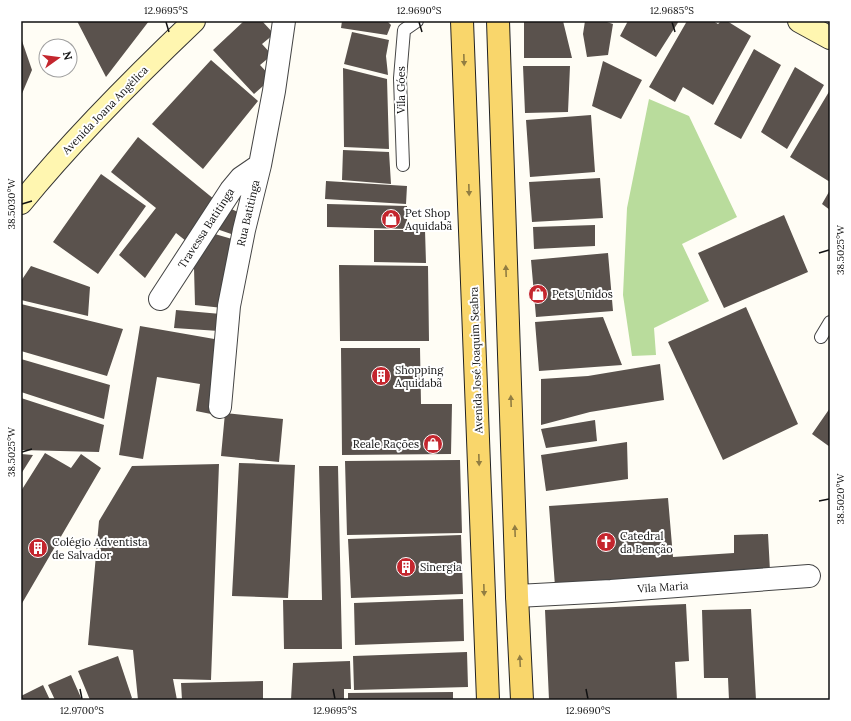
<svg xmlns="http://www.w3.org/2000/svg" width="851" height="721" font-family="Lora,serif">
  <style>
    .forest { fill: #b9dc9c }
    .building { fill: #5a524d }
    .lines { fill: none; stroke-linecap: round; stroke-linejoin: round }
    .lane-casing { stroke: #444; stroke-width: 14 }
    .street-casing { stroke: #444; stroke-width: 24 }
    .secondary-casing { stroke: #333; stroke-width: 24 }
    .primary-casing { stroke: #222; stroke-width: 24 }
    .lane { stroke: #fff; stroke-width: 12 }
    .street { stroke: #fff; stroke-width: 22 }
    .secondary { stroke: #fff6b0; stroke-width: 22 }
    .primary { stroke: #f9d66b; stroke-width: 22 }
    .oneway { fill: #917d42 }
    .ticks { fill: none; stroke: #111; stroke-width: 1.5 }
    .labels { text-anchor: middle; dominant-baseline: central; stroke-width: 4; stroke-linejoin: round; paint-order: stroke }
    .street-label { font-size: 11px; fill: #111; stroke: #fff }
    .poi-label { font-size: 11px; fill: #111; stroke: #fff; text-anchor: start }
    .neatline { fill: none; stroke: #111; stroke-width: 1.5 }
    .ticks-label { font-size: 10px; text-anchor: middle; fill: #111 }
  </style>
  <rect width="100%" height="100%" fill="#fffdf5"/>
  <!-- forest -->
  <path class="forest" d="M649,99L689,116L737,217L682,244L709,301L654,328L656,355L632,356L623,295L627,208Z"/>
  <!-- building -->
  <path class="building" d="M77,21H149L106,77Z
    M244,21H262L274,34L262,44L272,55L260,65L272,78L254,94L213,50Z
    M342,21H387L391,25L387,35L341,28Z
    M524,21H563L572,58H524Z
    M585,21H604L613,24L608,55L587,57L583,34Z
    M628,21H679L656,57L620,36Z
    M687,21H713L718,24L721,21H727L751,36L713,105L683,87L675,102L649,87Z
    M352,32L389,40L386,56L388,75L344,64Z
    M21,38L32,70L21,96Z
    M754,49L781,65L741,139L714,124Z
    M211,60L258,101L203,169L152,124Z
    M603,61L642,80L621,119L592,106Z
    M523,66H570L568,112L525,113Z
    M795,67L824,85L787,149L761,132Z
    M343,68L387,79L389,149L344,147Z
    M830,90V182L790,157Z
    M591,115L595,172L530,177L526,120Z
    M138,137L220,204L191,245L176,233L145,278L119,255L156,208L111,172Z
    M343,150L389,152L391,184L342,180Z
    M101,174L146,206L98,274L53,242Z
    M600,178L603,218L532,222L529,182Z
    M326,181L407,186L406,204L325,199Z
    M830,190V210L822,204Z
    M327,204L407,206V229L327,227Z
    M225,206L242,214L237,236L211,227Z
    M784,215L808,272L724,308L698,253Z
    M595,225V246L534,249L533,227Z
    M374,230H425L426,263L374,262Z
    M208,232L232,239L223,308L195,305L194,268Z
    M608,253L613,311L536,317L531,260Z
    M339,265L428,266L429,341H340Z
    M31,266L90,287L88,316L21,300V281Z
    M21,304L123,329L107,376L21,351Z
    M746,307L798,424L723,460L668,342Z
    M176,310L221,314L219,331L174,328Z
    M603,317L622,365L539,371L535,322Z
    M140,326L220,340L211,414L196,411L200,384L157,377L143,459L119,455Z
    M341,348H420L421,404H452L451,454L342,455Z
    M21,359L110,385L104,419L21,392Z
    M660,364L664,400L590,412L541,425V379L588,376Z
    M21,398L104,425L99,452L21,450Z
    M830,408V447L812,434Z
    M225,413L283,419L279,462L221,456Z
    M595,420L597,441L546,448L541,429Z
    M627,442L628,479L546,491L541,455Z
    M45,453L71,468L81,454L101,468L21,605V491Z
    M21,454L33,455L21,474Z
    M460,460L462,533L347,535L345,461Z
    M239,463L295,465L288,598L232,596Z
    M219,464L211,680L173,679L177,700H138L133,650L88,645L99,521L132,466Z
    M319,466H338L342,649H284L283,600H322Z
    M668,498L673,557L734,553V535L768,534L770,571L555,586L549,506Z
    M461,535L463,594L351,598L348,539Z
    M463,599L464,641L355,645L354,603Z
    M686,604L689,661L675,662L677,700H549L545,610Z
    M751,609L756,700H729L728,678H704L702,610Z
    M467,652L468,687L354,690L353,656Z
    M118,656L132,698L129,700H90L78,671Z
    M350,661L351,689H344V700H291L293,663Z
    M71,675L82,700H55L48,685Z
    M263,681V700H182L181,683Z
    M43,685L50,700H21V696Z
    M453,692V700H348V693Z"/>
  <g class="lines">
    <!-- lane casing -->
    <g class="lane-casing">
      <path id="lane" d="M403,165L400,78L404,30L417,21
        M821,337L830,322"/>
    </g>
    <!-- street casing -->
    <g class="street-casing">
      <path id="street" d="M160,299L231,190L241,178L260,165
        M220,407L229,306L244,230L260,165L274,91L284,21
        M517,596L611,591L809,576"/>
    </g>
    <!-- secondary casing -->
    <g class="secondary-casing">
      <path id="secondary" d="M799,21L830,38
        M21,203C74,138 133,79 194,21"/>
    </g>
    <!-- primary casing -->
    <g class="primary-casing">
      <path id="primary" d="M462,21L488,700
        M498,21L517,596L522,700"/>
    </g>
    <!-- lane -->
    <use href="#lane" class="lane"/>
    <!-- street -->
    <use href="#street" class="street"/>
    <!-- secondary -->
    <use href="#secondary" class="secondary"/>
    <!-- primary -->
    <use href="#primary" class="primary"/>
  </g>
  <!-- one-way arrows -->
  <defs><path id="oneway-solid" d="M-6-.8H1V-3.2L6.5 0L1 3.2V.8H-6Z"/></defs>
  <g class="oneway">
    <use href="#oneway-solid" transform="translate(464 60) rotate(88)"/>
    <use href="#oneway-solid" transform="translate(469 190) rotate(88)"/>
    <use href="#oneway-solid" transform="translate(506 271) rotate(-92)"/>
    <use href="#oneway-solid" transform="translate(511 401) rotate(-92)"/>
    <use href="#oneway-solid" transform="translate(479 460) rotate(88)"/>
    <use href="#oneway-solid" transform="translate(515 531) rotate(-92)"/>
    <use href="#oneway-solid" transform="translate(484 590) rotate(88)"/>
    <use href="#oneway-solid" transform="translate(520 661) rotate(-93)"/>
  </g>
  <!-- ticks -->
  <path class="ticks" d="M166,22L169,32M419,22L422,32M672,22L675,32M22,204L32,201M819,253L829,250M22,452L32,449M819,501L829,499M80,689L82,699M333,689L335,699M586,689L588,699"/>
  <!-- icons -->
  <defs>
    <g id="shop-disc" transform="scale(1)"><circle r="9.5" fill="#c4262e" stroke="#fff"/><path d="M-5-2.5h2.3a2.7 3.5 0 0 1 5.4 0H5L5.5 6h-11ZM-1.5-2.5h3a1.5 2.3 0 0 0-3 0Z" fill="#fff"/></g>
    <g id="building-disc" transform="scale(1)"><circle r="9.5" fill="#c4262e" stroke="#fff"/><path d="M-4-6H4V6H1V3H-1V6H-4ZM-2.5-4.3h1.7v1.8h-1.7ZM.8-4.3h1.7v1.8H.8ZM-2.5-1h1.7V.8h-1.7ZM.8-1h1.7V.8H.8Z" fill="#fff"/></g>
    <g id="church-disc" transform="scale(1)"><circle r="9.5" fill="#c4262e" stroke="#fff"/><path d="M-1.2-6h2.4v3.5h3.3v2.4h-3.3V6h-2.4V-.1h-3.3v-2.4h3.3Z" fill="#fff"/></g>
  </defs>
  <g fill-rule="evenodd">
    <use href="#shop-disc" x="391" y="219"/>
    <use href="#shop-disc" x="538" y="294"/>
    <use href="#building-disc" x="381" y="376"/>
    <use href="#shop-disc" x="433" y="444"/>
    <use href="#church-disc" x="606" y="542"/>
    <use href="#building-disc" x="38" y="548"/>
    <use href="#building-disc" x="406" y="567"/>
  </g>
  <g class="labels">
    <!-- street labels -->
    <g class="street-label">
      <text transform="translate(401 90) rotate(-90)">Vila Góes</text>
      <text transform="translate(105 110) rotate(-46)">Avenida Joana Angélica</text>
      <text transform="translate(248 213) rotate(-77)">Rua Batitinga</text>
      <text transform="translate(206 228) rotate(-57)">Travessa Batitinga</text>
      <text transform="translate(476 360) rotate(-92)">Avenida José Joaquim Seabra</text>
      <text transform="translate(663 587) rotate(-4)">Vila Maria</text>
    </g>
    <!-- poi labels -->
    <g class="poi-label">
      <text x="405" y="213">Pet Shop<tspan x="405" dy="13">Aquidabã</tspan></text>
      <text x="552" y="294">Pets Unidos</text>
      <text x="395" y="370">Shopping<tspan x="395" dy="13">Aquidabã</tspan></text>
      <text x="419" y="444" text-anchor="end">Reale Rações</text>
      <text x="620" y="536">Catedral<tspan x="620" dy="13">da Benção</tspan></text>
      <text x="52" y="542">Colégio Adventista<tspan x="52" dy="13">de Salvador</tspan></text>
      <text x="420" y="567">Sinergia</text>
    </g>
  </g>
  <!-- border -->
  <rect width="851" height="721" fill="none" stroke="#ffffff" stroke-width="44"/>
  <!-- north arrow -->
  <g transform="translate(58 58) rotate(76)"><circle r="19" fill="#ffffff" stroke="#a0a0a0"/>
  <path d="M0-3L7 15L0 10L-7 15Z" fill="#c4262e"/>
  <text y="-6" font-size="11" font-weight="bold" text-anchor="middle" fill="#111111">N</text>
  </g>
  <rect x="22" y="22" width="807" height="677" class="neatline"/>
  <g class="ticks-label">
    <text x="166" y="14">12.9695°S</text>
    <text x="419" y="14">12.9690°S</text>
    <text x="672" y="14">12.9685°S</text>
    <text transform="translate(11 204) rotate(-90)" y="4">38.5030°W</text>
    <text transform="translate(840 250) rotate(-90)" y="4">38.5025°W</text>
    <text transform="translate(11 452) rotate(-90)" y="4">38.5025°W</text>
    <text transform="translate(840 499) rotate(-90)" y="4">38.5020°W</text>
    <text x="82" y="714">12.9700°S</text>
    <text x="335" y="714">12.9695°S</text>
    <text x="588" y="714">12.9690°S</text>
  </g>
</svg>
